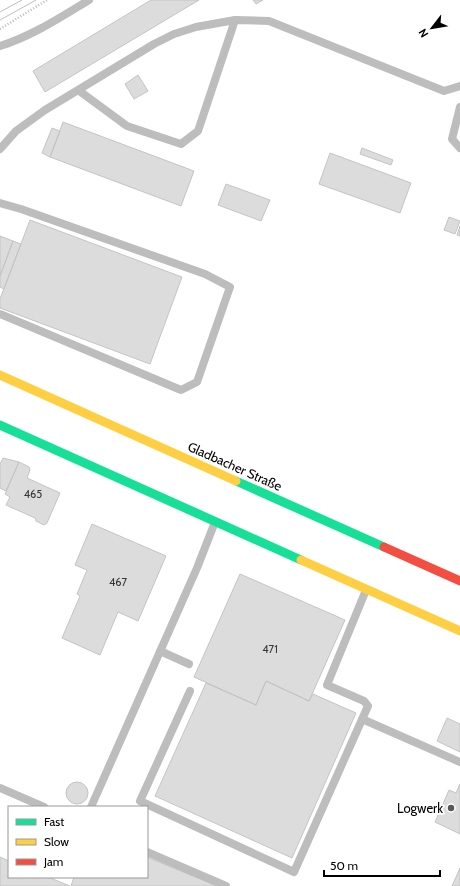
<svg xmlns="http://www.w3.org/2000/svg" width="460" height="886" font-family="Cabin,sans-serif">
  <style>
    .building { fill: #dcdcdc; stroke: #c4c4c4 }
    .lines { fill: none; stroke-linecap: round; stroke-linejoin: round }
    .path { stroke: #b8b8b8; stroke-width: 2.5; stroke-dasharray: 1 2; stroke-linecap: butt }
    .lane { stroke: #bdbdbd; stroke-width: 8 }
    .fast { stroke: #16e098; stroke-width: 9 }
    .slow { stroke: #ffcf43; stroke-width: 9 }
    .jam { stroke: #f24e42; stroke-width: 9 }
    .tram { stroke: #bdbdbd; stroke-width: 1 }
    .poi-dot { fill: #595959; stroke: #fff; stroke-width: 1.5 }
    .labels { text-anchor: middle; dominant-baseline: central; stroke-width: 3.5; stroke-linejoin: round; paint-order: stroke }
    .number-label { font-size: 11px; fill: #373737 }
    .street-label { font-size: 13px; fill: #000; stroke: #fff }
    .poi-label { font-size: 13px; fill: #000; stroke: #fff; text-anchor: end }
  </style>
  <rect width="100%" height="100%" fill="#fff"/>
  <!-- building -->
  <path class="building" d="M151,0H199L45,92L33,71Z
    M253,0H263L256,4Z
    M138,75L148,91L134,99L125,84Z
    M63,122L194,171L181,206L50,157Z
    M52,128L60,131L50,157L42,153Z
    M362,148L393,160L391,165L360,154Z
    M330,153L411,183L400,213L319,184Z
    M226,184L270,200L261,221L218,205Z
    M449,217L460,221L455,234L444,230Z
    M30,220L182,277L150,364L0,308V299Z
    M460,226V236L457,235Z
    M0,236L13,241L0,276Z
    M13,241L21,244L4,289L0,287V276Z
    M3,458L19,462L6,491L0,488V464Z
    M19,462L29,467L30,470L27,478L60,493L47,523L44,525L36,521L35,518L6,505L10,497L5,494Z
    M92,524L166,556L138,621L118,612L100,655L62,638L80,596L77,594L87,570L75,565Z
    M240,574L345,620L309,701L266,681L256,705L194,677Z
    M266,681L309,701L313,694L356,713L292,858L155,796L206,683L256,705Z
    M447,718L460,724V752L437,741Z
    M66 793a11 11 0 1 1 22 0a11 11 0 1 1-22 0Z
    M460,784V834L435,822L449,790L456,793Z
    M0,857L9,861V877H48L70,886H0Z
    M147,857L217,886H71L74,877H147Z
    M460,868V886H452Z"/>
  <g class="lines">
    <!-- path -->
    <path class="path" d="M0,29L47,0"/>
    <!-- lane -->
    <path class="lane" d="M0,46C32,36 61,17 89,0
      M78,90L127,126L181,144L198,131L235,20
      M460,107L452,139L460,148
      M0,149L16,131L45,110L154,44L174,34L196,27L235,20L269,21L444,91L460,86
      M0,203L21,209L205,274L230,287L197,382L181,390L0,314
      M160,651L189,664
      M190,691L140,801L294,872L368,706L364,701L327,685L366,590
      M362,719L460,762
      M0,788L44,807
      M91,807L197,568L215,522
      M147,852L226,886"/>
    <!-- fast -->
    <path class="fast" d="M0,425L301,560
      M236,481L384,547"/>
    <!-- slow -->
    <path class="slow" d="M0,375L236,481
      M301,560L460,631"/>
    <!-- jam -->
    <path class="jam" d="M384,547L460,581"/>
    <!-- tram -->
    <path class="tram" d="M0,12L22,0
      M0,20L36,0"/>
  </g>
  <!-- markers -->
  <circle class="poi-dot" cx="451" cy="808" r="4"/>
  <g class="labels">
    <!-- number labels -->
    <g class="number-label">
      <text x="33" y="494">465</text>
      <text x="118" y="582">467</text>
      <text x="270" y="649">471</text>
    </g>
    <!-- street labels -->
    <g class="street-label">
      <text transform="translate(235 466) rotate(24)">Gladbacher Straße</text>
    </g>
    <!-- poi labels -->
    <g class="poi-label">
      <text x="443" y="808">Logwerk</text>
    </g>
  </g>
  <!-- legend -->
  <rect x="8" y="806" width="140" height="72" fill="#ffffff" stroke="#999999"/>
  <rect x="16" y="819" width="20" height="6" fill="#16e098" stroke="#999999"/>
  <text x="44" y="826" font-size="12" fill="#000000">Fast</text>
  <rect x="16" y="839" width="20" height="6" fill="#ffcf43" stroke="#999999"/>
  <text x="44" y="846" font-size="12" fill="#000000">Slow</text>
  <rect x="16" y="859" width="20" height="6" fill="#f24e42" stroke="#999999"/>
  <text x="44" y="866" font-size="12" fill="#000000">Jam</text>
  <!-- north arrow -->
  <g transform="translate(432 28) rotate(239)" stroke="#ffffff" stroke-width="3" paint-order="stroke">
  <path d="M0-3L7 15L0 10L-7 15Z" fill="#000000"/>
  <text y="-6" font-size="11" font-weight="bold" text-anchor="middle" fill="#000000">N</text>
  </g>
  <!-- scale -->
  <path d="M324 870v6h116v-6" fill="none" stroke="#000000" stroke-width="2"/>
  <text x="330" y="870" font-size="12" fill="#000000" stroke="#ffffff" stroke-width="3" paint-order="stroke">50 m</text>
</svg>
